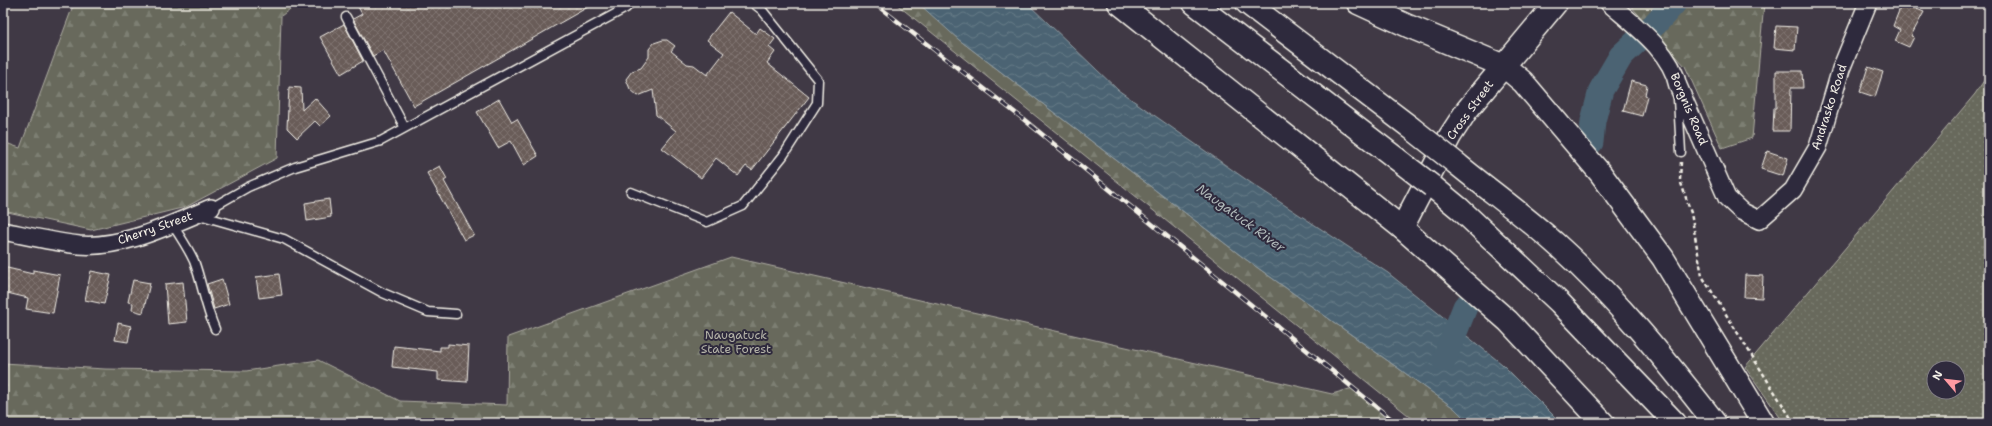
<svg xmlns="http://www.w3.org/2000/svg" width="1992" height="426" font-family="'Shantell Sans',sans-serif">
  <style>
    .grass { fill: url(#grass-dots); stroke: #aeada2; fill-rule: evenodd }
    .forest { fill: url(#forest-firs); stroke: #aeada2 }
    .water { fill: url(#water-waves); stroke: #8f9ca2 }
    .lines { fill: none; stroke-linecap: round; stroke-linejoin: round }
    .river { stroke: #4b6473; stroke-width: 25 }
    .building { fill: url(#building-cross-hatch); stroke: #f4f1e8 }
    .lane-casing { stroke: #f4f1e8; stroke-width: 11 }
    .street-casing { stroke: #f4f1e8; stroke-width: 20 }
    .secondary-casing { stroke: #f4f1e8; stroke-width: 25 }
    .highway-casing { stroke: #f4f1e8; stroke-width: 25 }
    .path { stroke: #f4f1e8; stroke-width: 2.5; stroke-dasharray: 4 3; stroke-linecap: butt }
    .lane { stroke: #2f2a3d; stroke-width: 8 }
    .street { stroke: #2f2a3d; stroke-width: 17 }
    .secondary { stroke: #2f2a3d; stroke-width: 22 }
    .highway { stroke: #2f2a3d; stroke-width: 22 }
    .rail-casing { stroke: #f4f1e8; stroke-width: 4.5 }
    .rail { stroke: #2f2a3d; stroke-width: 3; stroke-dasharray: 9; stroke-linecap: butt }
    .highway-bridge-casing { stroke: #f4f1e8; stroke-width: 25; stroke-linecap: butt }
    .highway-bridge { stroke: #2f2a3d; stroke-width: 22 }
    .labels { text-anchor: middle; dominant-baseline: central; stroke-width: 4; stroke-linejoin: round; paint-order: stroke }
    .street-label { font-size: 12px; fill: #f4f1e8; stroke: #2f2a3d }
    .park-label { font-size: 12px; fill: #b5b4a9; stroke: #2f2a3d }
    .water-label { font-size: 13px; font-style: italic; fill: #b0b9b9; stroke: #2f2a3d }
  </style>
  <defs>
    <pattern id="grass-dots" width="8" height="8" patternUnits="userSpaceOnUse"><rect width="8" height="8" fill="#67695b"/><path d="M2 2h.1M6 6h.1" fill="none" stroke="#7d7f73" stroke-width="1.8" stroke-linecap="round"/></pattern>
    <pattern id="forest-firs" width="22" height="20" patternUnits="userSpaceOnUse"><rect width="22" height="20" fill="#67695b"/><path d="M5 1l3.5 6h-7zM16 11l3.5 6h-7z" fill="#7d7f73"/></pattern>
    <pattern id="water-waves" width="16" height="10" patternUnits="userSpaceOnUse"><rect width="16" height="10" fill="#4b6473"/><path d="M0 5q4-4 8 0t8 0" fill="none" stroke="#667b87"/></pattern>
    <pattern id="building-cross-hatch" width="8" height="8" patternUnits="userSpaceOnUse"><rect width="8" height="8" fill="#695b58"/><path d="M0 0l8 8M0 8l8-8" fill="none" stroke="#7f7370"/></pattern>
  </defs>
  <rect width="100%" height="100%" fill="#403945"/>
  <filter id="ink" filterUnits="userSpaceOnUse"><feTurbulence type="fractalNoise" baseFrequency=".025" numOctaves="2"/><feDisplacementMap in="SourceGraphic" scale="8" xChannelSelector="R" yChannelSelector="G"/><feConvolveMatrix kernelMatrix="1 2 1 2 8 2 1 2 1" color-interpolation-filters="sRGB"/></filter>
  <g filter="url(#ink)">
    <!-- grass -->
    <path class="grass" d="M1989,73V423H1784L1745,367L1975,94ZM1934,368H1958V392H1934Z"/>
    <!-- forest -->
    <path class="forest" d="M74,3H298L281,16L277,158L186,207L91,230L3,211V142L20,148Z
      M895,3H920L958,39L1244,258L1454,408L1469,423H1418Z
      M1628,3H1764L1752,138L1722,148L1685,66Z
      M731,257L1332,394L1353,388L1391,423H3V363L105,369L246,371L318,360L400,401L507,405L508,337Z"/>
    <!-- water -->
    <path class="water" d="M918,3H1027L1118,90L1254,185L1388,273L1502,364L1561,423H1469L1454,408L1244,258L958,39Z"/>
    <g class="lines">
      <!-- river -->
      <path class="river" d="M1591,142L1593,121L1601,90L1621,56L1655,24L1674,3
        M1444,360L1465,307"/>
    </g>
    <!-- building -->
    <path class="building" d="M356,3H595L414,106L383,50L373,56L353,19L362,14Z
      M1902,3L1924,12L1911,36L1914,37L1909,47L1895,41L1900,30L1893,26Z
      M729,12L756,34L760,28L775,39L769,47L775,52L767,63L809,97L752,170L746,166L738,176L716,158L701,178L662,148L676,131L656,115L653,90L638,96L630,89L626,79L632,71L641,68L649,57V49L654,43L663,40H667L675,46L671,51L687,64L694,65L707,75L724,53L707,40Z
      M344,24L363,61L341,74L320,37Z
      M1776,26L1797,27L1795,50L1774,48Z
      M1868,67L1883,72L1875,97L1860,92Z
      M1776,71H1802L1803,88H1791L1790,131H1773L1774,108H1776Z
      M1631,81L1647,85L1645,95L1647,96L1642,116L1623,111Z
      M289,87L301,88L302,110L315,98L331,116L320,126L315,121L297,138L287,128Z
      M499,99L512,122L517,119L538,156L524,165L511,141L498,148L477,112Z
      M1767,151L1788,158L1783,176L1761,169Z
      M440,166L447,179L444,181L474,235L464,240L427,173Z
      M329,199L331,217L307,221L305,203Z
      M3,267L33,274V270L60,275L53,313L26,309L28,298L3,292Z
      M91,271L111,275L104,304L85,300Z
      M279,274L282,295L259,298L256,277Z
      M1745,275L1763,276L1762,298L1744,297Z
      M222,279L229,304L214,309L207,284Z
      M133,280L150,283L143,313L132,310L133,303L128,302Z
      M183,282L187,322L168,324L165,284Z
      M118,323L131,326L128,342L115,340Z
      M448,344L469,346L467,382L438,380V372L392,367L394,346L440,351V347H448Z"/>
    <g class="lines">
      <!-- lane casing -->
      <g class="lane-casing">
        <path id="lane" d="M346,17L405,128
          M1678,99L1681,152
          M631,192L707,222L743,206L783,156L817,103L818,80L762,10L753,3
          M211,208L248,187L295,167L381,141L626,8L630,3
          M199,215L284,239L383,293L428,312L456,314
          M172,224C180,236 188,248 194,261C202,283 205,306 215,329"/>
      </g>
      <!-- street casing -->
      <g class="street-casing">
        <path id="street" d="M1609,3C1634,25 1671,51 1678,86L1727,198L1741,211L1759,220L1793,190L1818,147L1841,69L1868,3
          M3,231C28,236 54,242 79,245C122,249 172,224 211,208"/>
      </g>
      <!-- secondary casing -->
      <g class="secondary-casing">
        <path id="secondary" d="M1402,228L1450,136L1467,110L1556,3"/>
      </g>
      <!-- highway casing -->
      <g class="highway-casing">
        <path id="highway" d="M1119,3L1402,228L1508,321L1603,423
          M1194,3L1397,159
          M1247,3L1410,127
          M1358,3L1408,26L1504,66L1523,82L1601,174L1663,258L1763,423
          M1457,164C1490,191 1525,216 1556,244C1615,297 1666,360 1715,423
          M1432,186L1460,209L1560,303L1675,423"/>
      </g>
      <!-- path -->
      <path class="path" d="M1681,162L1680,180L1691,213L1702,276L1794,423"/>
      <!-- lane -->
      <use href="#lane" class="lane"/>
      <!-- street -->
      <use href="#street" class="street"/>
      <!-- secondary -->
      <use href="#secondary" class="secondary"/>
      <!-- highway -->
      <use href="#highway" class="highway"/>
      <!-- rail casing -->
      <g class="rail-casing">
        <path id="rail" d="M874,3L1022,118L1396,423"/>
      </g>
      <!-- rail -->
      <use href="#rail" class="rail"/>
      <!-- highway-bridge casing -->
      <g class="highway-bridge-casing">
        <path id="highway-bridge" d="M1410,127L1457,164
          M1397,159L1432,186"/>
      </g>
      <!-- highway-bridge -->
      <use href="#highway-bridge" class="highway-bridge"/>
    </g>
  </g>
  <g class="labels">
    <!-- street labels -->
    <g class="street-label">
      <text transform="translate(1829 107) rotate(-72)">Andrasko Road</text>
      <text transform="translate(1689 109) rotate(67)">Borgnis Road</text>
      <text transform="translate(1470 110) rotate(-54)">Cross Street</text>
      <text transform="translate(155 228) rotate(-19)">Cherry Street</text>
    </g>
    <!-- park labels -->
    <g class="park-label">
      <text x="736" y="335">Naugatuck<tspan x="736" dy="14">State Forest</tspan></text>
    </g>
    <!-- water labels -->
    <g class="water-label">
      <text transform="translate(1241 218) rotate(36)">Naugatuck River</text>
    </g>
  </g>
  <!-- margin -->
  <rect width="1992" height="426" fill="none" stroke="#2f2a3d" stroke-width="16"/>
  <rect x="8" y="8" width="1976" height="410" fill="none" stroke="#f4f1e8" stroke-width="1.5" filter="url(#ink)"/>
  <!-- north arrow -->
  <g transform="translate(1946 380) rotate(298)"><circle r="19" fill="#2f2a3d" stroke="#7e7a81"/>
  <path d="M0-3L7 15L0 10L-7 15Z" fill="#ff9aa2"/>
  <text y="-6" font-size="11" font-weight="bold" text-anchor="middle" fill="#f4f1e8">N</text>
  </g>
</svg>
